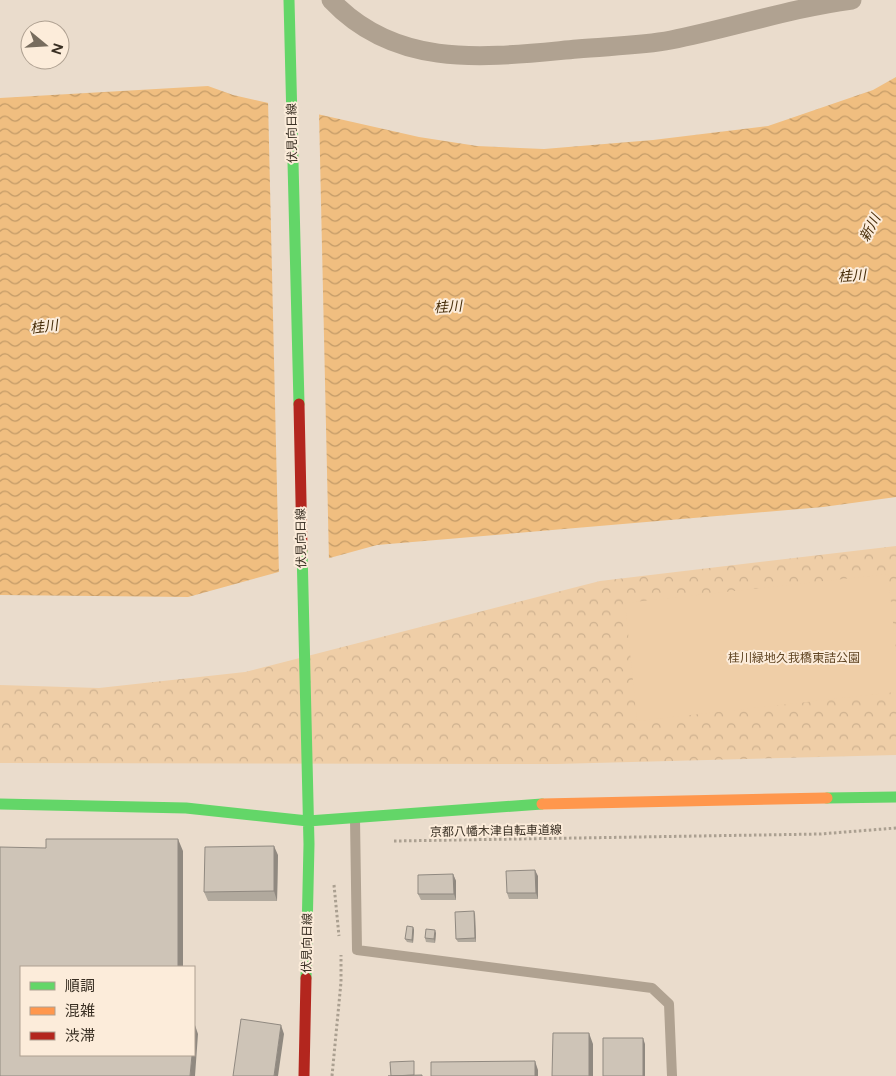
<svg xmlns="http://www.w3.org/2000/svg" width="896" height="1076" font-family="Figtree,'Noto Sans JP',sans-serif">
  <style>
    .park { fill: url(#park-crowns) }
    .pitch { fill: #efcea7 }
    .water { fill: url(#water-waves) }
    .pier { fill: #eadccc }
    .lines { fill: none; stroke-linecap: round; stroke-linejoin: round }
    .path { stroke: #aba091; stroke-width: 3; stroke-dasharray: 2.5 2.5; stroke-linecap: butt }
    .lane { stroke: #b0a291; stroke-width: 10 }
    .street { stroke: #b0a291; stroke-width: 19 }
    .fast { stroke: #63d668; stroke-width: 11 }
    .slow { stroke: #ff974d; stroke-width: 11 }
    .jam { stroke: #b3261e; stroke-width: 11 }
    .wall { fill: #b1a99d }
    .shaded-wall { fill: #908980 }
    .building { fill: #cec4b7; stroke: #908980 }
    .labels { text-anchor: middle; dominant-baseline: central; stroke-width: 4; stroke-linejoin: round; paint-order: stroke }
    .street-label { font-size: 12px; fill: #392f23; stroke: #fcecda }
    .park-label { font-size: 12px; fill: #604523; stroke: #fcecda }
    .water-label { font-size: 14px; font-style: italic; fill: #482e0a; stroke: #fcecda }
  </style>
  <defs>
    <pattern id="park-crowns" width="20" height="18" patternUnits="userSpaceOnUse" patternTransform="scale(1.25)"><rect width="20" height="18" fill="#efcea7"/><path d="M2 6a3 3 0 1 1 6 0M12 15a3 3 0 1 1 6 0" fill="none" stroke="#ceb18f"/></pattern>
    <pattern id="water-waves" width="16" height="10" patternUnits="userSpaceOnUse" patternTransform="scale(1.25)"><rect width="16" height="10" fill="#f0be80"/><path d="M0 5q4-4 8 0t8 0" fill="none" stroke="#c39b68"/></pattern>
  </defs>
  <rect width="100%" height="100%" fill="#eadccc"/>
  <!-- park -->
  <path class="park" d="M896,546V755L556,764L0,763V685L99,688L245,672L600,581Z"/>
  <!-- pitch -->
  <path class="pitch" d="M888,574L896,651V692L637,721L625,603Z"/>
  <!-- water -->
  <path class="water" d="M896,77V497L823,507L377,545L188,597L0,595V98L208,86L233,95L419,137L477,146L544,149L653,140L768,126L873,90Z"/>
  <!-- pier -->
  <path class="pier" d="M268,100L319,112L329,561L279,575Z"/>
  <g class="lines">
    <!-- path -->
    <path class="path" d="M394,841L820,834L896,828
      M334,885L339,936
      M332,1076L341,982V955"/>
    <!-- lane -->
    <path class="lane" d="M355,819L357,950L652,988L669,1004L672,1076"/>
    <!-- street -->
    <path class="street" d="M331,0C398,71 489,57 577,49C608,46 640,46 671,40C732,28 791,8 852,0"/>
    <!-- fast -->
    <path class="fast" d="M289,0L299,404
      M302,549L309,844L306,978
      M827,798L896,797
      M0,804L186,808L308,821L542,804"/>
    <!-- slow -->
    <path class="slow" d="M542,804L827,798"/>
    <!-- jam -->
    <path class="jam" d="M299,404L302,549
      M304,1076L306,978"/>
  </g>
  <!-- wall -->
  <path class="wall" d="M278,855L277,901H208L204,892Z
    M453,874L456,881V900H421L418,894Z
    M538,876V899H509L507,893Z
    M475,914L476,942H458L456,939Z
    M413,927L414,930L413,943L407,942L405,939Z
    M436,933L435,943L426,942L425,938Z"/>
  <!-- shaded-wall -->
  <path class="shaded-wall" d="M178,839L183,851V967H178Z
    M274,846L278,855L277,901L274,891Z
    M535,870L538,876V899L536,893Z
    M453,874L456,881V900L454,894Z
    M474,911L475,914L476,942L475,938Z
    M413,927L414,930L413,943L412,940Z
    M435,930L436,933L435,943L434,939Z
    M194,1022L198,1034L195,1076H190L192,1055H194Z
    M281,1025L284,1034L278,1076H274Z
    M589,1033L593,1044V1076H589Z
    M643,1038L645,1044V1076H643Z
    M535,1061L538,1070V1076H535Z"/>
  <!-- building -->
  <path class="building" d="M46,839H178V967H21V1055H192L190,1076H0V847L46,848Z
    M274,846V891L204,892L205,847Z
    M535,870L536,893H507L506,871Z
    M453,874L454,894H418V875Z
    M474,911L475,938L456,939L455,912Z
    M407,926L413,927L412,940L405,939Z
    M426,929L435,930L434,939L425,938Z
    M241,1019L281,1025L274,1076H233Z
    M553,1033H589V1076H552Z
    M603,1038H643V1076H603Z
    M414,1061V1075L391,1076L390,1062Z
    M535,1061V1076H431V1062Z
    M422,1075V1076H388Z"/>
  <g class="labels">
    <!-- street labels -->
    <g class="street-label">
      <text transform="translate(292 133) rotate(-91)">伏見向日線</text>
      <text transform="translate(301 538) rotate(-91)">伏見向日線</text>
      <text transform="translate(496 831) rotate(-1)">京都八幡木津自転車道線</text>
      <text transform="translate(307 943) rotate(-89)">伏見向日線</text>
    </g>
    <!-- park labels -->
    <g class="park-label">
      <text x="794" y="658">桂川緑地久我橋東詰公園</text>
    </g>
    <!-- water labels -->
    <g class="water-label">
      <text transform="translate(870 228) rotate(-62)">新川</text>
      <text transform="translate(852 276) rotate(-4)">桂川</text>
      <text transform="translate(448 307) rotate(-4)">桂川</text>
      <text transform="translate(44 327) rotate(-7)">桂川</text>
    </g>
  </g>
  <!-- legend -->
  <rect x="20" y="966" width="175" height="90" fill="#fcecda" stroke="#aea091"/>
  <rect x="30" y="982" width="25" height="8" fill="#63d668" stroke="#aea091"/>
  <text x="65" y="991" font-size="15" fill="#392f23">順調</text>
  <rect x="30" y="1007" width="25" height="8" fill="#ff974d" stroke="#aea091"/>
  <text x="65" y="1016" font-size="15" fill="#392f23">混雑</text>
  <rect x="30" y="1032" width="25" height="8" fill="#b3261e" stroke="#aea091"/>
  <text x="65" y="1041" font-size="15" fill="#392f23">渋滞</text>
  <!-- north arrow -->
  <g transform="translate(45 45) rotate(108)"><circle r="24" fill="#fcecda" stroke="#aea091"/>
  <path d="M0-4L9 19L0 12L-9 19Z" fill="#776c5e"/>
  <text y="-8" font-size="14" font-weight="bold" text-anchor="middle" fill="#392f23">N</text>
  </g>
</svg>
